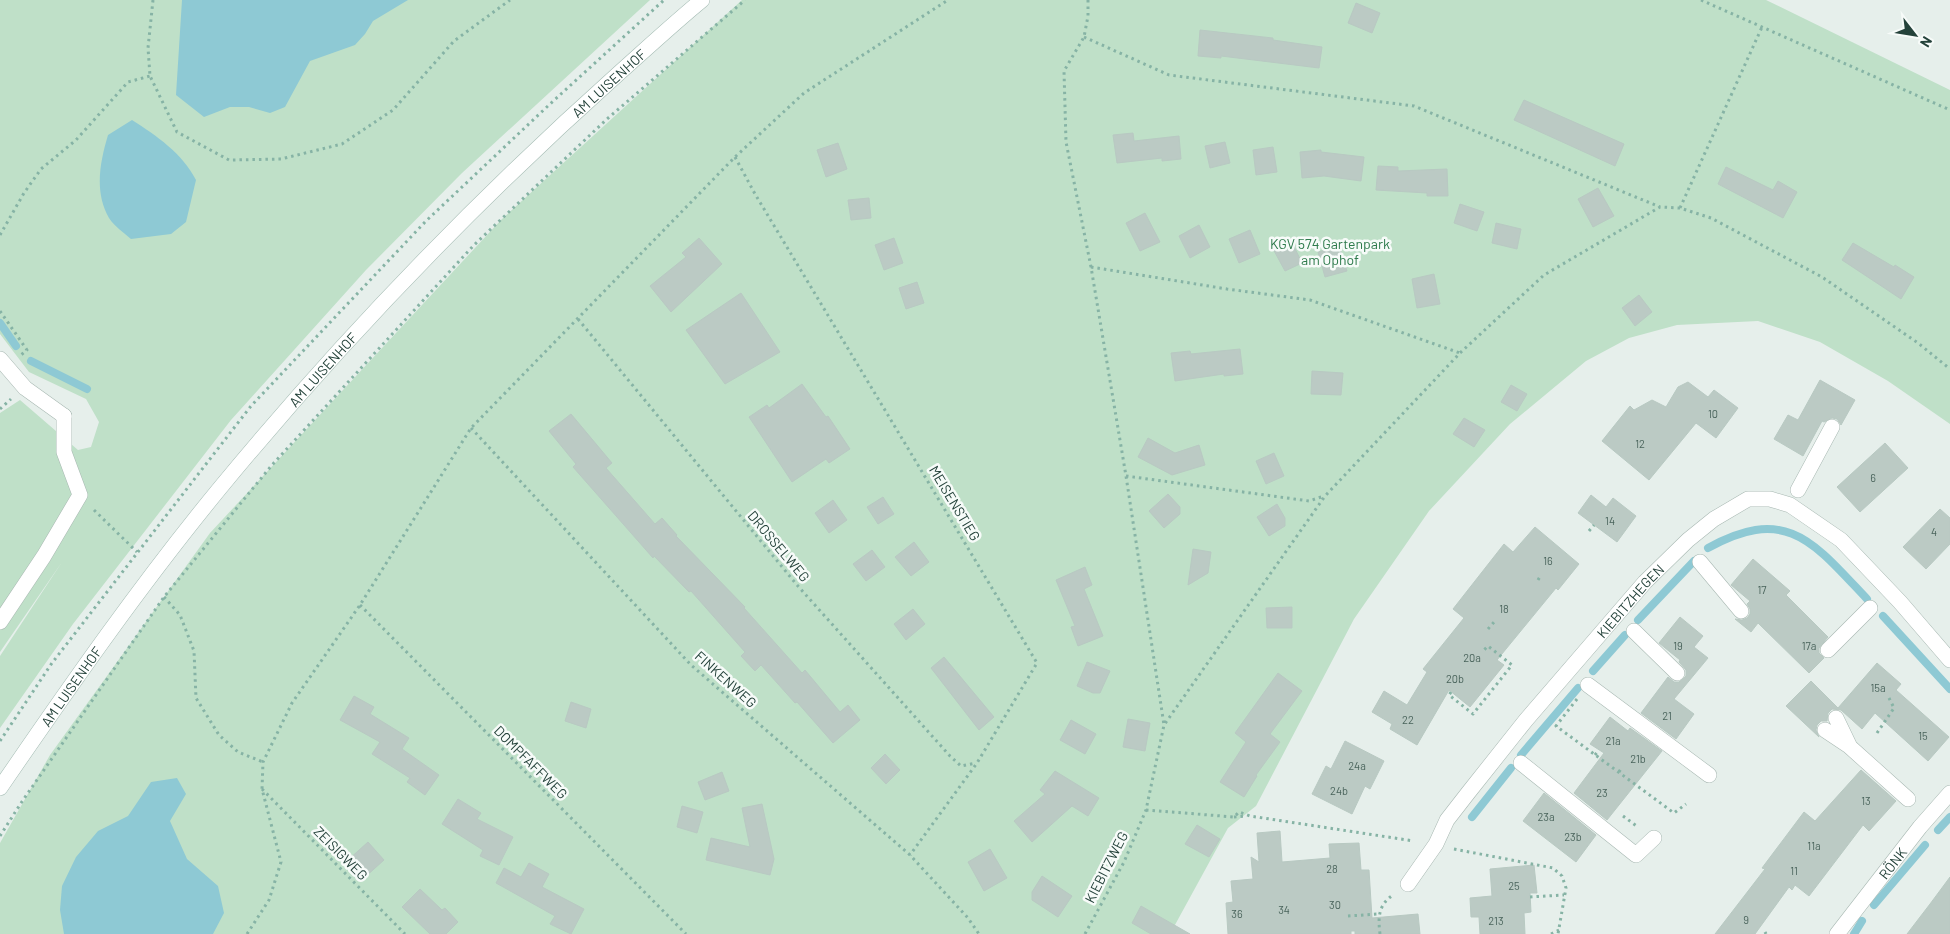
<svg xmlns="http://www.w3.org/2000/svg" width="1950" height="934" font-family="Barlow,sans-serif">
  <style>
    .green { fill: #bfe0c8 }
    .water { fill: #8ec9d4 }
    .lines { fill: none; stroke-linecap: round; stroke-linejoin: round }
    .stream { stroke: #8ec9d4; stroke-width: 8 }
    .building { fill: #bbcac4; stroke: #b8c9c2 }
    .service-casing { stroke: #a8b8b2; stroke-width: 16 }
    .minor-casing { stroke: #a8b8b2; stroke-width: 16 }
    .secondary-casing { stroke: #a4bbb3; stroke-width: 16 }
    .path { stroke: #86b3a5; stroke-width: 3; stroke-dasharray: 2.5 4; stroke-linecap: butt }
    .service { stroke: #fff; stroke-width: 15 }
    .minor { stroke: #fff; stroke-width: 15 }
    .secondary { stroke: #fff; stroke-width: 15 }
    .labels { text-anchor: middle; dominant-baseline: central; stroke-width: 5; stroke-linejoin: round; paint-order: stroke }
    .number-label { font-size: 11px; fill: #4a645c }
    .street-label { font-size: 14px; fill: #24423a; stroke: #f7fbf9 }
    .park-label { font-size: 14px; fill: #2d7a4b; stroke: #f7fbf9 }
  </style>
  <rect width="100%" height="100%" fill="#e6efeb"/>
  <!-- green -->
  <path class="green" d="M0,0H650L462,173L366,270L231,420L73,624L0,728V656L62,562L0,652V413L20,400L78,450L91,447L99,422L86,399L29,372L0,334Z
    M742,0H1766L1950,90V424L1888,381L1820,342L1758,321L1677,325L1629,338L1586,361L1510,424L1429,511L1354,619L1256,806L1228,828L1170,934H0V843L50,755L210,533L501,220Z"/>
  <!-- water -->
  <path class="water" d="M182,0H408L373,21L365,34L355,45L310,61L285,107L270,113L249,107H230L204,117L176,95Z
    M132,120C157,136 182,153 196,180L186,222L171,234L131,239C124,233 114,226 109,218C94,192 100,162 108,135Z
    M177,778L186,794L170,821L187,859L218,886L224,913L213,934H64L60,910L62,886L76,857L98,831L128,816L151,782Z"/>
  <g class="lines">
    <!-- stream -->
    <path class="stream" d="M0,323L16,346
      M31,361L87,389
      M1708,548C1787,504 1814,543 1867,599
      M1883,616L1950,689
      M1638,620L1694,561
      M1593,671L1625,635
      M1521,755L1578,688
      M1472,817L1511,768
      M1938,830L1950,817
      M1874,905L1925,845
      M1854,934L1862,921"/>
  </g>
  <!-- building -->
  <path class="building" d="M1356,3L1380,13L1372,33L1348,23Z
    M1200,30L1273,38V40L1322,47L1319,68L1221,56V58L1198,56Z
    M1524,100L1624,144L1615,166L1514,120Z
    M1133,133L1134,141L1179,136L1181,159L1162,161V158L1117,163L1113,135Z
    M1225,142L1230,163L1210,168L1205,146Z
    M838,143L847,169L826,177L817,150Z
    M1273,147L1277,172L1256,175L1253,150Z
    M1321,150V152L1364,157L1361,181L1324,176L1302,178L1300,152Z
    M1378,166L1398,167V171L1447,169L1448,196H1427V193L1376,190Z
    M1726,167L1773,190L1778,181L1797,192L1783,218L1718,184Z
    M1598,188L1614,216L1593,227L1578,199Z
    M869,198L871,218L851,220L848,200Z
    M1460,204L1484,212L1477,231L1454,223Z
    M1145,213L1160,242L1140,251L1126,223Z
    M1496,223L1521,229L1517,249L1492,243Z
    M1199,225L1210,247L1190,258L1179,236Z
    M1250,230L1260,254L1239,263L1229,239Z
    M699,238L722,264L671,312L650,286L686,257L682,253Z
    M894,238L903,263L884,270L875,245Z
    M1290,238L1302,263L1285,271L1272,247Z
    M1853,243L1894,267L1895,265L1914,277L1901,299L1842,260Z
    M1339,246L1347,271L1325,277L1318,252Z
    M1434,274L1440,304L1417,308L1412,279Z
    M917,282L924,303L906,309L899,288Z
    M741,293L780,352L725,384L686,330Z
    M1639,295L1652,312L1635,326L1622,308Z
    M1240,349L1243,374L1224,376V374L1175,381L1171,353L1190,351L1191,354Z
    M1312,371L1343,373L1341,395L1311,394Z
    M1820,380L1855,400L1841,425L1837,419L1832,418L1824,422L1822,421L1803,456L1774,439L1788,415L1798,420Z
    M1688,382L1708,397L1714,390L1738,408L1716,438L1696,423L1649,480L1602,441L1630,406L1634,410L1652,400L1666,407L1678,387Z
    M802,384L826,417L828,416L850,449L829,463L826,459L792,482L749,417L767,405L769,408Z
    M1511,385L1527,394L1517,411L1501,402Z
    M571,414L612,463L606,468L655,524L662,518L677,535L676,536L745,607L744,608L802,673L805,670L840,712L848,705L860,720L833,743L797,702L795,703L761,665L755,671L741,656L745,652L691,591L689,592L654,556L653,558L573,467L576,464L549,431Z
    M1464,418L1485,430L1474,447L1453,434Z
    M1148,438L1175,453L1199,445L1205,465L1172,475L1138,457Z
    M1885,443L1908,468L1860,512L1837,487Z
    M1274,453L1284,476L1266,484L1256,461Z
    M1168,494L1180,507V514L1164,528L1149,511Z
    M1591,495L1606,507L1613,498L1636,516L1617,542L1578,513Z
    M883,497L894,514L878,524L867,507Z
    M833,500L847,520L829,533L815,513Z
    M1277,504L1285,518V526L1269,536L1257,517Z
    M1940,509L1950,518V544L1926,569L1903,547Z
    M1535,527L1579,564L1558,590L1556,588L1497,660L1504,665L1470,707L1449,690L1417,745L1390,729L1392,724L1372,712L1384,691L1407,705L1427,672L1423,669L1464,618L1453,609L1504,544L1513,552Z
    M914,542L929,562L911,576L895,557Z
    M1193,549L1211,552L1208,573L1188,585Z
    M872,550L885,567L866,581L853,564Z
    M1753,559L1790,591L1786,595L1828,637L1819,648V653L1824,658L1809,673L1758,623L1751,632L1735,619L1742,620L1747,618L1750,614V609L1747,604L1750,601L1731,585Z
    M1085,567L1092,585L1084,589L1103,636L1078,646L1071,627L1075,626L1056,580Z
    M1292,607V628H1267L1266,608Z
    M913,609L925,624L906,640L894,624Z
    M1680,617L1703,636L1694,647L1708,658L1674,699L1694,714L1676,739L1641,713L1668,677L1674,682H1679L1686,676V670L1679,662L1680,660L1659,643Z
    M944,657L994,717L979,730L931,668Z
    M1087,662L1110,671L1100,693H1093L1077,686Z
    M1877,663L1901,684L1896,690L1949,737L1928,761L1875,713L1862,729L1841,710L1832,709L1828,713L1827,721H1821L1817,725L1816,730L1819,737L1786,706L1811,681L1838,708Z
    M1278,673L1302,691L1270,734L1280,742L1256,775L1257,776L1244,797L1220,782L1246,742L1235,733Z
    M354,696L374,707L370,714L409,738L402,749L439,775L425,795L407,782L410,778L372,754L380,742L340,720Z
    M571,702L591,709L586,728L565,721Z
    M1610,717L1628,731L1630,728L1662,751L1607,820L1574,793L1604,753L1590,744Z
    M1128,719L1150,723L1145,751L1123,747Z
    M1071,720L1096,734L1085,754L1060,740Z
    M1345,741L1384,761L1370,789L1365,786L1352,814L1312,794L1326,766L1331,769Z
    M885,754L900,770L886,784L871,768Z
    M1861,770L1896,801L1869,831L1863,825L1809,896L1795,885L1792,890L1789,887L1755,934H1715L1765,869L1762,868L1804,812L1815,821Z
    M1055,771L1099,798L1088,816L1072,806L1032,842L1014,821L1045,794L1040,790Z
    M722,772L729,791L705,800L698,782Z
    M1544,793L1596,835L1576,862L1523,821Z
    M458,799L481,813L477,819L513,837L499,865L480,856L483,850L442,824Z
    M762,804L774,859L770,875L706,860L711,838L750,847L742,808Z
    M682,806L703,812L697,833L677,827Z
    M1197,825L1220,839L1209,857L1185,844Z
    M1280,831L1282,862L1330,858L1329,844L1359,843L1361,870H1369L1372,918L1418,914L1420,934H1355V931H1351V934H1228L1226,903L1233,902L1231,881L1253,879L1251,857L1259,862L1257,833Z
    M368,842L384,860L364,878L348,860Z
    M990,849L1007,878L984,891L968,862Z
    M529,863L549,874L542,887L584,909L571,934L550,924L555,916L496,883L504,868L521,877Z
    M1534,865L1537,893H1530L1531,912L1524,913L1525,934H1480L1479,917H1471L1470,898L1492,896L1490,869Z
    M1042,876L1072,896L1058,917L1032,900V892Z
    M1950,877V934H1907L1930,904Z
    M420,889L442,910L445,908L458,922L446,934H430L402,907Z
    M1141,906L1190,934H1151L1132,923Z"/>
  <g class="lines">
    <!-- service casing -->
    <g class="service-casing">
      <path id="service" d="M1798,490L1832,427
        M1700,562L1741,611
        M0,622L44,556L80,495L64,452V416
        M1634,631L1677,673
        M1828,650L1870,608
        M1588,685L1709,775
        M1836,718L1850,747L1908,799
        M1825,730L1849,746
        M1521,763L1636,855L1654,838"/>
    </g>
    <!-- minor casing -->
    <g class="minor-casing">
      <g id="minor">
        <path d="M0,359L25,388L64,416"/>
        <path id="s1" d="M1408,884L1436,844L1447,820L1468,793L1526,720L1645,582L1688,540L1714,519L1748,499H1770L1790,505L1841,540L1900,602L1950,660"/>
        <path id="s2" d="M1837,934L1920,827L1950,793"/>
      </g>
    </g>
    <!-- secondary casing -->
    <g class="secondary-casing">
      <g id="secondary">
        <path id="s3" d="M0,788C70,686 141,584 220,488C342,340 475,202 618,74C646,49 673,24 702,0"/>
      </g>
    </g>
    <!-- path -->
    <path class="path" d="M153,0L148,48L150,76L177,132L229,160L281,159L342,144L393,110L454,41L510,0
      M1088,0V16L1084,37L1064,71L1066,142L1091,267L1126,476L1164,725
      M1701,0L1950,110
      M1084,37L1169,75L1414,106L1660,207
      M735,157L755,194L1037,663L977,763L910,855
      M1680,208L1762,27
      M0,235L24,193L41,169L76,140L128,82L150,76
      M1091,267L1227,289L1310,300L1460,353
      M0,311L27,350L21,355
      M578,319L797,585L950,756L961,766L976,763
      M0,409L11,399
      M471,428L691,665L910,855L968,918L979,934
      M1126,476L1309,501L1324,496
      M94,510L137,552
      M1589,531L1594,525
      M1538,580L1541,575
      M164,597L180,615L194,651L196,698L219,735L238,752L263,762
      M360,605L686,934
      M1488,629L1495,621
      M1451,692L1449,695L1473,714L1512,665L1488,646L1484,650
      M1577,699L1556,726L1674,813L1686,804
      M1877,733L1894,708L1889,698
      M0,741L52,663L251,406L426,221L550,104L664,0
      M1595,755L1599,750
      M1619,772L1622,767
      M262,789L405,934
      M1146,810L1234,817L1239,812L1250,816L1414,841
      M1623,816L1638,827
      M1234,817L1247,816
      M0,836L21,803L164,597L272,465L474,245L607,119L745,0
      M1454,849L1553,868L1562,876L1566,888L1558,934
      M1530,897L1564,895
      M1348,916L1378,914
      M1765,932L1766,934
      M247,934L269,900L281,862L262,789L263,762L292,703L360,605L471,428L735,157L804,93L948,0
      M1085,934L1124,862L1146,810L1164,725L1325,496L1460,353L1544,275L1660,207L1680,208L1711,218L1822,277L1918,343L1950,369
      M1380,934C1378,918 1378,905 1393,895
      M1551,934L1559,930"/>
    <!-- service -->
    <use href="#service" class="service"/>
    <!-- minor -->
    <use href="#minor" class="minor"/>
    <!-- secondary -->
    <use href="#secondary" class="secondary"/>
  </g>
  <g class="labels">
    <!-- number labels -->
    <g class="number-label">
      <text x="1713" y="413">10</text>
      <text x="1640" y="443">12</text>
      <text x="1873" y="477">6</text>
      <text x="1610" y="520">14</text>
      <text x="1934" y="531">4</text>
      <text x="1548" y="560">16</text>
      <text x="1762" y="589">17</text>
      <text x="1504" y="608">18</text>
      <text x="1678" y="645">19</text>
      <text x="1809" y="645">17a</text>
      <text x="1472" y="657">20a</text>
      <text x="1455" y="678">20b</text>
      <text x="1878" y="687">15a</text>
      <text x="1667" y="715">21</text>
      <text x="1408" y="719">22</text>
      <text x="1923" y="735">15</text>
      <text x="1613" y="740">21a</text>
      <text x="1638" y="758">21b</text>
      <text x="1357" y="765">24a</text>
      <text x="1339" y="790">24b</text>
      <text x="1602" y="792">23</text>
      <text x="1866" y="800">13</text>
      <text x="1546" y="816">23a</text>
      <text x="1573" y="836">23b</text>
      <text x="1814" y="845">11a</text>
      <text x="1332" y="868">28</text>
      <text x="1794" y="870">11</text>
      <text x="1514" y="885">25</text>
      <text x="1335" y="904">30</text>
      <text x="1284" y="909">34</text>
      <text x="1237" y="913">36</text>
      <text x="1746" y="919">9</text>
      <text x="1496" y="920">213</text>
    </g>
    <!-- street labels -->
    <g class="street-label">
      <text stroke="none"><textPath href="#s3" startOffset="934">AM LUISENHOF</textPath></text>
      <text stroke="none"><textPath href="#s3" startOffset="529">AM LUISENHOF</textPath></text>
      <text transform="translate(955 503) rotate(59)">MEISENSTIEG</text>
      <text transform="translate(779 546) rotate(50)">DROSSELWEG</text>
      <text stroke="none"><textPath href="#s1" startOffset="361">KIEBITZHEGEN</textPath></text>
      <text transform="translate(726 679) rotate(42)">FINKENWEG</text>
      <text stroke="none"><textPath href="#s3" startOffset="124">AM LUISENHOF</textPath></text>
      <text transform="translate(531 762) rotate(45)">DOMPFAFFWEG</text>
      <text transform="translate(341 853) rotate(45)">ZEISIGWEG</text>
      <text stroke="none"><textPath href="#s2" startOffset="90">RÖNK</textPath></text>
      <text transform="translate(1106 867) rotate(-63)">KIEBITZWEG</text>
    </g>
    <!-- park labels -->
    <g class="park-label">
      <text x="1330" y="243">KGV 574 Gartenpark<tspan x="1330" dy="16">am Ophof</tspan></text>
    </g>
  </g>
  <!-- north arrow -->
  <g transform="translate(1915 35) rotate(121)" stroke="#f7fbf9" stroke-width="4" paint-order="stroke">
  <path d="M0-4L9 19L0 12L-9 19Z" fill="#24423a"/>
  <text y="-8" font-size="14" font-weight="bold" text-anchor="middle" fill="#24423a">N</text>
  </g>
</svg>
